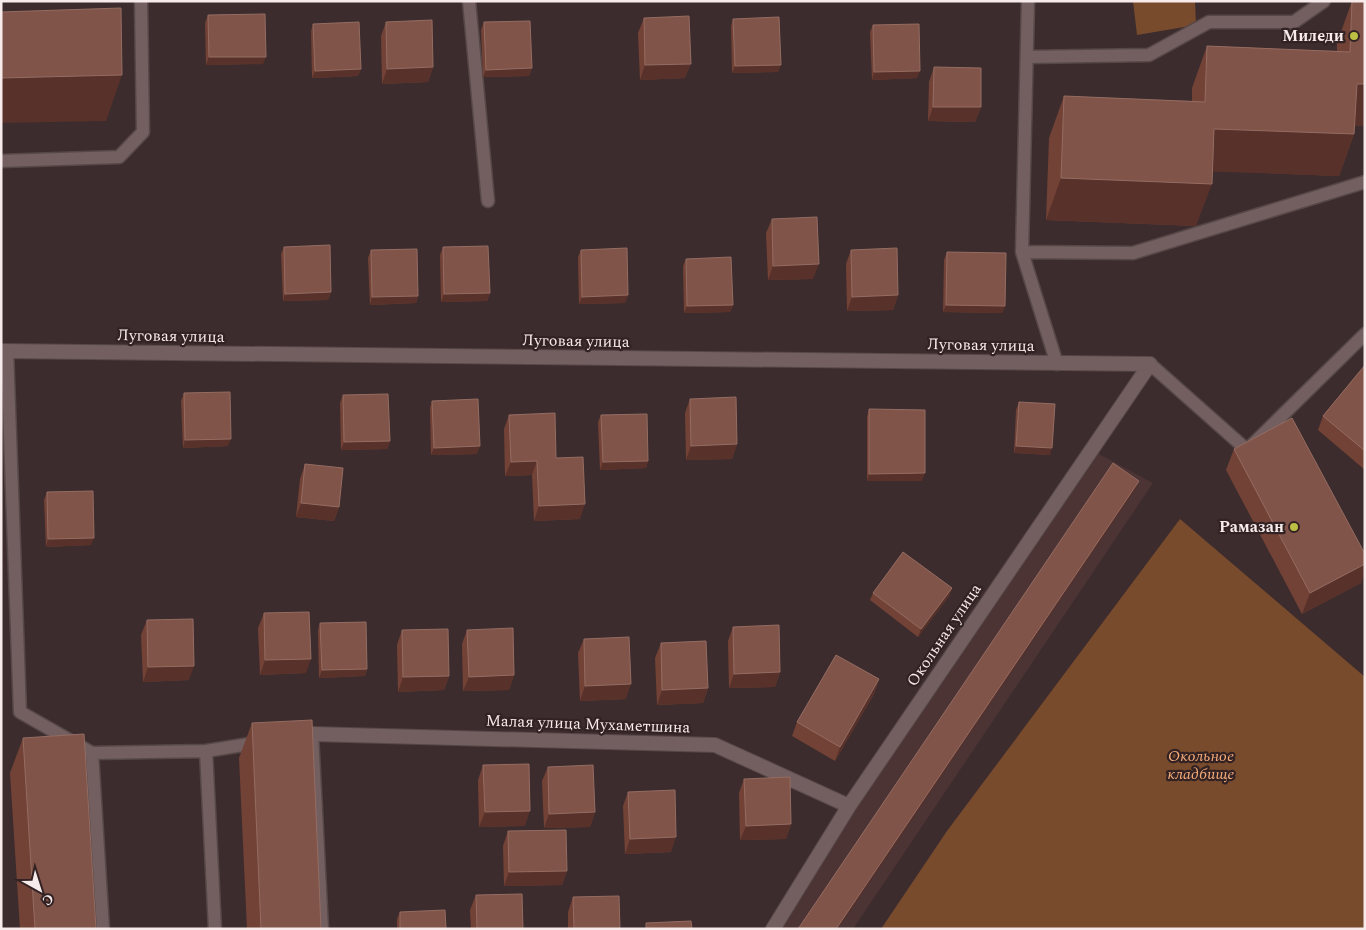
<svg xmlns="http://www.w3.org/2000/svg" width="1366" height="930" font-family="Spectral,serif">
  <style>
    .built { fill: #4c3334 }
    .green { fill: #784b2d }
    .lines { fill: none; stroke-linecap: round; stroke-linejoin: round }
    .service-casing { stroke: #574848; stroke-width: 15 }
    .minor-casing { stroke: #574848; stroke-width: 16 }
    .service { stroke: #735f60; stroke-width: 12 }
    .minor { stroke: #735f60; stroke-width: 14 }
    .wall { fill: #734236 }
    .shaded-wall { fill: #57312a }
    .building { fill: #815449; stroke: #946c62 }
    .poi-dot { fill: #bcbf44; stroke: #332223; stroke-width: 2 }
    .labels { text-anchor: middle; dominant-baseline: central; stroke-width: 4.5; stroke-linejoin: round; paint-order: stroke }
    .poi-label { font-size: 16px; font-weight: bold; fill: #f7ebeb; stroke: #332223; text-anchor: end }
    .street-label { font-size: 16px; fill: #f7ebeb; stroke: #332223 }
    .park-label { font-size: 16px; font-style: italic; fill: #f4ab7a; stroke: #332223 }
  </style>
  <rect width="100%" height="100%" fill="#3d2c2d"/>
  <!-- built -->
  <path class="built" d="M1090,449L1153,483L853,929H764Z"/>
  <!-- green -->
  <path class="green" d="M1133,1H1195L1196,25L1137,35Z
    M1180,519L1365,677V929H881L947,831Z"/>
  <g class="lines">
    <!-- service casing -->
    <g class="service-casing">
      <path id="service" d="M469,1L488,201
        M1028,1L1022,252L1057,364
        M1027,57L1149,55L1209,22H1294L1324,1
        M1,161L119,157L143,132L141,1
        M1022,252L1133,253L1365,182
        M7,351L20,712L92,753L103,929
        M1150,364L1247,450L1365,334
        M310,734H312L322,929
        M206,751L261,742
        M92,753L206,751L215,929"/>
    </g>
    <!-- minor casing -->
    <g class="minor-casing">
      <path id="minor" d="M1,351L1150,364
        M312,734L715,745L849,806
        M773,929L849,806L1150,364"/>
    </g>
    <!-- service -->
    <use href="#service" class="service"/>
    <!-- minor -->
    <use href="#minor" class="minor"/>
  </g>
  <!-- wall -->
  <path class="wall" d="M1352,1L1354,134L1339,176L1212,171L1196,226L1046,220L1049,138L1064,96L1192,101V88L1207,46L1337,51V43Z
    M208,15L263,64L206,65L205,23Z
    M644,18L685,78L640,80L638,33Z
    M733,19L778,72L732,73L731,26Z
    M386,22L433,67L428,82L382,84L381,36Z
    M484,22L532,68L529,76L483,77L481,30Z
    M313,24L361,69L358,76L312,78L311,31Z
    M873,25L917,78L872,80L870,32Z
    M934,67L981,107L975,122L928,121L929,82Z
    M772,219L813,279L768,280L766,233Z
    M284,247L331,292L328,300L283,301L281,254Z
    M443,247L490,293L487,301L441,302L440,255Z
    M371,250L418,296L416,303L370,305L368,258Z
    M581,250L628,295L625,303L579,304L578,257Z
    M851,250L898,295L893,310L847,311L846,264Z
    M947,252L1005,306L1002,313L943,312L944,260Z
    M686,259L733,305L730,312L684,313L683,266Z
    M1365,365V470L1318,430L1323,416Z
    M184,393L228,446L183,448L181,401Z
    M343,395L390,441L387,449L341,450L340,403Z
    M690,399L737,444L732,459L686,460L685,413Z
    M432,401L477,454L431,455L430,408Z
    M1019,402L1050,455L1014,453L1016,410Z
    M869,409L922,481H867V417Z
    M509,415L556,458L580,519L534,521L532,475L505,476L504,429Z
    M601,415L648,461L646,468L600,470L598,422Z
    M1234,449L1361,583L1302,614L1226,470Z
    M305,464L339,507L334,521L296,517L300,479Z
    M47,492L91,545L46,547L44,500Z
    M952,588L949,596L918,637L870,600L873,593Z
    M264,613L306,673L260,675L258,628Z
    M147,620L189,680L143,682L141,635Z
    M320,623L367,669L365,676L319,678L318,631Z
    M733,627L780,672L775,687L729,688L728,641Z
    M402,630L449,676L444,690L398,692L397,645Z
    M467,630L514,675L509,690L463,691L462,644Z
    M584,639L626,699L580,701L578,653Z
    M661,643L708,688L703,703L657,705L655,658Z
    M879,679L874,694L835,761L792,736L797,722Z
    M252,723L321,929H247L239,758Z
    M23,738L96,929H20L10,773Z
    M483,765L525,826L479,827L478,780Z
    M548,767L595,812L590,827L544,828L542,781Z
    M744,779L791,824L786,839L740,840L739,793Z
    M628,792L671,852L625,854L623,806Z
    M508,831L567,871L562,885L504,886L503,846Z
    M476,895L523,929H471L470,910Z
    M573,897L620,929H568V912Z
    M400,912L446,929H397V919Z"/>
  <!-- shaded-wall -->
  <path class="shaded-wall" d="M209,57H266L263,64L206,65Z
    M691,64L685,78L640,80L645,65Z
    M781,65L778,72L732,73L735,66Z
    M433,67L428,82L382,84L387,69Z
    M532,68L529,76L483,77L486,70Z
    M361,69L358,76L312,78L315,71Z
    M920,71L917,78L872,80L874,72Z
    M122,75L106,121L1,123V78Z
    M1357,84H1365V126H1341Z
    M933,107H981L975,122L928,121Z
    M1214,129L1354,134L1339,176L1199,171Z
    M1061,178L1212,184L1196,226L1046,220Z
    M819,264L813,279L768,280L773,266Z
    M331,292L328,300L283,301L285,294Z
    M490,293L487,301L441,302L444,294Z
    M628,295L625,303L579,304L582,297Z
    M898,295L893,310L847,311L852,297Z
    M418,296L416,303L370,305L372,297Z
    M733,305L730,312L684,313L687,306Z
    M946,305L1005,306L1002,313L943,312Z
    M231,439L228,446L183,448L185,440Z
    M390,441L387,449L341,450L344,442Z
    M737,444L732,459L686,460L691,446Z
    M480,446L477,454L431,455L434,448Z
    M1016,446L1052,448L1050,455L1014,453Z
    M537,461L532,475L505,476L511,462Z
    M648,461L646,468L600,470L603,462Z
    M925,473L922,481H867L869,474Z
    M1139,481L1136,488L838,929H836Z
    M301,503L339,507L334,521L296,517Z
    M585,504L580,519L534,521L539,506Z
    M94,538L91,545L46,547L48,539Z
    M1365,564V573L1361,583L1302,614L1310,593Z
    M952,588L949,596L918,637L921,629Z
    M311,659L306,673L260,675L265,660Z
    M194,666L189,680L143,682L148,667Z
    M367,669L365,676L319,678L322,670Z
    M780,672L775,687L729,688L734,674Z
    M514,675L509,690L463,691L469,677Z
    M449,676L444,690L398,692L403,677Z
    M879,679L874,694L835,761L840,747Z
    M631,684L626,699L580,701L585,686Z
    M708,688L703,703L657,705L662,690Z
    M530,811L525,826L479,827L485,812Z
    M595,812L590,827L544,828L549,814Z
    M791,824L786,839L740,840L746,826Z
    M676,837L671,852L625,854L630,839Z
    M567,871L562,885L504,886L509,872Z"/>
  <!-- building -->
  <path class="building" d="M1352,1H1365V84H1357L1354,134L1214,129L1212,184L1061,178L1064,96L1205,102L1207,46L1350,52Z
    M121,8L122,75L1,78V12Z
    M265,14L266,57H209L208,15Z
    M689,16L691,64L645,65L644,18Z
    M779,17L781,65L735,66L733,19Z
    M432,20L433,67L387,69L386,22Z
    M530,21L532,68L486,70L484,22Z
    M359,22L361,69L315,71L313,24Z
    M919,24L920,71L874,72L873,25Z
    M934,67L981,68V107H933Z
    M817,217L819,264L773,266L772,219Z
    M330,245L331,292L285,294L284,247Z
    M488,246L490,293L444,294L443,247Z
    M627,248L628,295L582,297L581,250Z
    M897,248L898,295L852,297L851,250Z
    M417,249L418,296L372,297L371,250Z
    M947,252L1006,253L1005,306L946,305Z
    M731,257L733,305L687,306L686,259Z
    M1365,365V451L1323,416Z
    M230,392L231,439L185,440L184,393Z
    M388,394L390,441L344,442L343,395Z
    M736,397L737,444L691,446L690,399Z
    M478,399L480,446L434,448L432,401Z
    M1019,402L1055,404L1052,448L1016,446Z
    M869,409L925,410V473L869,474Z
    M555,413L556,458L583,457L585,504L539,506L537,461L511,462L509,415Z
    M647,414L648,461L603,462L601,415Z
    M1292,418L1365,554V564L1310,593L1234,449Z
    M1113,463L1139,481L836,929H798Z
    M305,464L343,468L339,507L301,503Z
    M93,491L94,538L48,539L47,492Z
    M903,552L952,588L921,629L873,593Z
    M309,612L311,659L265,660L264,613Z
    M193,619L194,666L148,667L147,620Z
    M366,622L367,669L322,670L320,623Z
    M779,625L780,672L734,674L733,627Z
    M513,628L514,675L469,677L467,630Z
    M448,629L449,676L403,677L402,630Z
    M629,637L631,684L585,686L584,639Z
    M706,641L708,688L662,690L661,643Z
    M836,655L879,679L840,747L797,722Z
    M312,720L321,929H261L252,723Z
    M84,734L96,929H35L23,738Z
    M529,764L530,811L485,812L483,765Z
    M593,765L595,812L549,814L548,767Z
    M790,777L791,824L746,826L744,779Z
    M675,790L676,837L630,839L628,792Z
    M566,830L567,871L509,872L508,831Z
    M522,894L523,929H477L476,895Z
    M619,896L620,929H574L573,897Z
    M445,910L446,929H400V912Z
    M691,921L692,929H646V923Z"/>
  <!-- markers -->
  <g class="poi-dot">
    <circle cx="1354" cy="36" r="5"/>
    <circle cx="1294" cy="527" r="5"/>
  </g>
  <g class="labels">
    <!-- poi labels -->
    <g class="poi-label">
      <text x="1344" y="36">Миледи</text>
      <text x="1284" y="527">Рамазан</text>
    </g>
    <!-- street labels -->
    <g class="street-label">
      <text transform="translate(171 336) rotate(1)">Луговая улица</text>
      <text transform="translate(576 341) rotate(1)">Луговая улица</text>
      <text transform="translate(981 345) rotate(1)">Луговая улица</text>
      <text transform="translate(944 635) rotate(-56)">Окольная улица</text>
      <text transform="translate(588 724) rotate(2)">Малая улица Мухаметшина</text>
    </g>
    <!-- park labels -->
    <g class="park-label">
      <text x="1201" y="756">Окольное<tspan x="1201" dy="18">кладбище</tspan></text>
    </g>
  </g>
  <!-- border -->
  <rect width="1366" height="930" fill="none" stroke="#f7ebeb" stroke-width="5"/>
  <!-- north arrow -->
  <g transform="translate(40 890) rotate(141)" stroke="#332223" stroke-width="4" paint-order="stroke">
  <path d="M0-4L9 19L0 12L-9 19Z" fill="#f7ebeb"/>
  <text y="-8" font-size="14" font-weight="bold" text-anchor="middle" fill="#f7ebeb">С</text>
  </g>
</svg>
